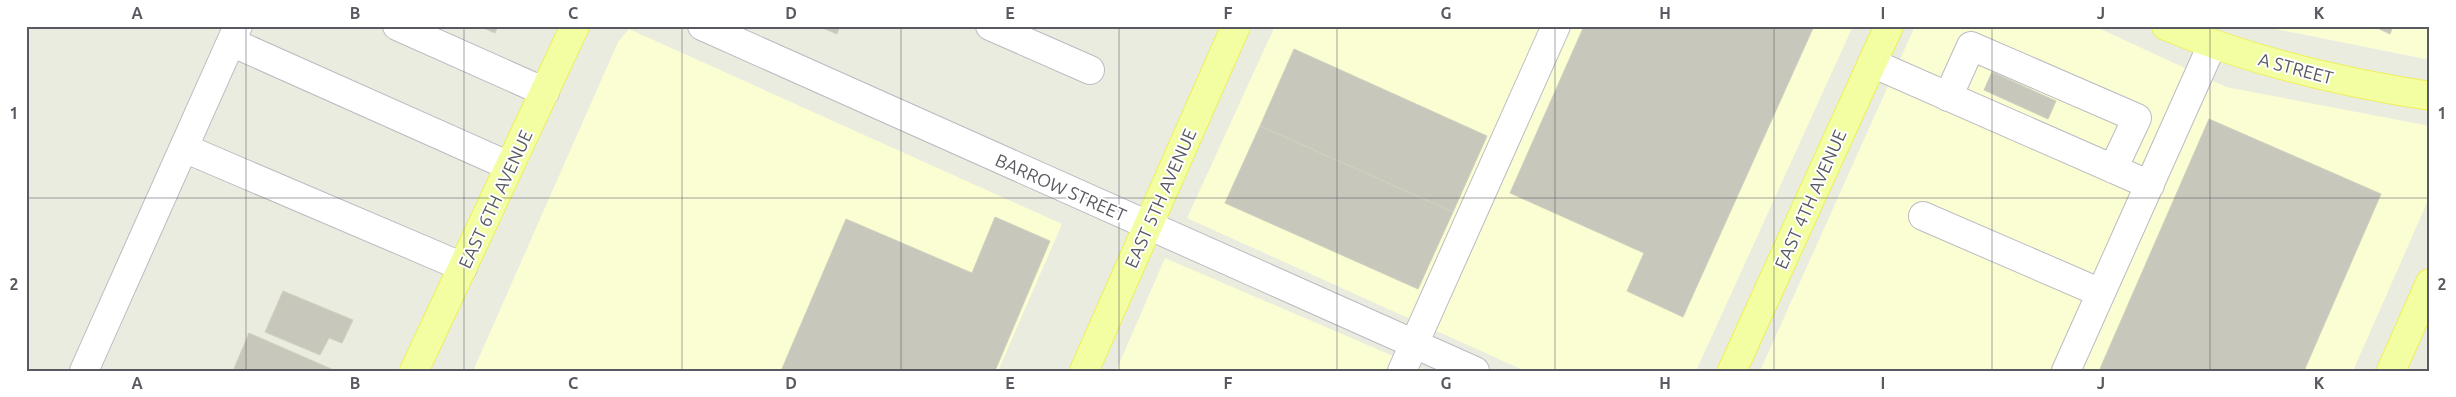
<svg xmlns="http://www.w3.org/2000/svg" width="2456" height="397" font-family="Ubuntu,sans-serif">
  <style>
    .commercial { fill: #fbfdd3 }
    .building { fill: #c7c7bc; stroke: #d0d0be }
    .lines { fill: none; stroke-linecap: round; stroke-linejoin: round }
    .minor-casing { stroke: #bbbbc2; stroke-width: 30 }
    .major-casing { stroke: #eef055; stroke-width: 30 }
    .minor { stroke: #fff; stroke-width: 28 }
    .major { stroke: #f3fea2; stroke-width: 28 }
    .grid { fill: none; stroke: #595a61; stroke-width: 1; stroke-opacity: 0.55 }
    .labels { text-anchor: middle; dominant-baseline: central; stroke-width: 4; stroke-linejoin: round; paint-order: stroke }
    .street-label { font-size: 18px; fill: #595a61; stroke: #fff }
    .neatline { fill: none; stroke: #595a61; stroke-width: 2 }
    .grid-label { font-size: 16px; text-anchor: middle; font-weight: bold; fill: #595a61 }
  </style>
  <rect width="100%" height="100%" fill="#ebece0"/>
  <!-- commercial -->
  <path class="commercial" d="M1275,26H1853L1696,371H1525L1187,218Z
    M1915,26H2094L2226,87L2430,126V196L2353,371H1760Z
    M2265,26H2430V60L2266,27Z
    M629,29L1062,224L998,371H473L618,42Z
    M1165,258L1428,371H1116Z"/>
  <!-- building -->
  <path class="building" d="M479,26H498L495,33Z
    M818,26H840L837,34Z
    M1584,26H1814L1683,317L1627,291L1644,253L1510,193Z
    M2373,26H2393L2390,34Z
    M1294,49L1487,136L1453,212L1260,126Z
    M1992,72L2056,101L2048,119L1984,90Z
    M2209,119L2381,194L2304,371H2099Z
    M1260,126L1453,212L1418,289L1225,203Z
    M995,217L1050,241L995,371H781L846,219L972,273Z
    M283,291L353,320L342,343L329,338L320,355L265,332Z
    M249,333L336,371H233Z"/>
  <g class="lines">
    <!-- minor casing -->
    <g class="minor-casing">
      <path id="minor" d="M397,26L545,92
        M702,26L1475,371
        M990,26L1090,70
        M231,42L509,166
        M1872,63L2150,185
        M1948,97L1971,46L2137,118L2113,169
        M184,148L463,267
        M1923,216L2101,293
        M84,371L238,26
        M1402,371L1556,26
        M2066,371L2212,45"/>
    </g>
    <!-- major casing -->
    <g class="major-casing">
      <path id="major" d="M2166,26C2250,61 2340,82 2430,96
        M414,371L575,26
        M1084,371L1236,26
        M1732,371L1889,26
        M2391,371L2430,283"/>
    </g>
    <!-- minor -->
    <use href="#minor" class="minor"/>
    <!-- major -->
    <use href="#major" class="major"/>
  </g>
  <!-- grid -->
  <path class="grid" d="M246,26V371M464,26V371M682,26V371M901,26V371M1119,26V371M1337,26V371M1555,26V371M1774,26V371M1992,26V371M2210,26V371M26,198H2430"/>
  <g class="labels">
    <!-- street labels -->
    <g class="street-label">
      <text transform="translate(2296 68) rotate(15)">A STREET</text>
      <text transform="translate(1061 187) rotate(24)">BARROW STREET</text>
      <text transform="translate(1160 198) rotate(-66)">EAST 5TH AVENUE</text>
      <text transform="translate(495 199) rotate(-65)">EAST 6TH AVENUE</text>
      <text transform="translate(1810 199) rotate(-66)">EAST 4TH AVENUE</text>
    </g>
  </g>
  <!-- border -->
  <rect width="2456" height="397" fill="none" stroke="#ffffff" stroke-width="55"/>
  <rect x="28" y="28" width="2400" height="342" class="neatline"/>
  <g class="grid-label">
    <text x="137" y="19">A</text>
    <text x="355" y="19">B</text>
    <text x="573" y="19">C</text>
    <text x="791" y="19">D</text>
    <text x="1010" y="19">E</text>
    <text x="1228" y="19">F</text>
    <text x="1446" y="19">G</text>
    <text x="1665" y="19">H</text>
    <text x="1883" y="19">I</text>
    <text x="2101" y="19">J</text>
    <text x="2319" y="19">K</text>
    <text x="14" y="119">1</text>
    <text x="2442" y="119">1</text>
    <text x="14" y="290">2</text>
    <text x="2442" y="290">2</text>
    <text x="137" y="389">A</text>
    <text x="355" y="389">B</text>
    <text x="573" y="389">C</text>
    <text x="791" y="389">D</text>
    <text x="1010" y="389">E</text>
    <text x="1228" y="389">F</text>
    <text x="1446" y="389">G</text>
    <text x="1665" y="389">H</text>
    <text x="1883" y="389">I</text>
    <text x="2101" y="389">J</text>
    <text x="2319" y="389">K</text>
  </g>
</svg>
